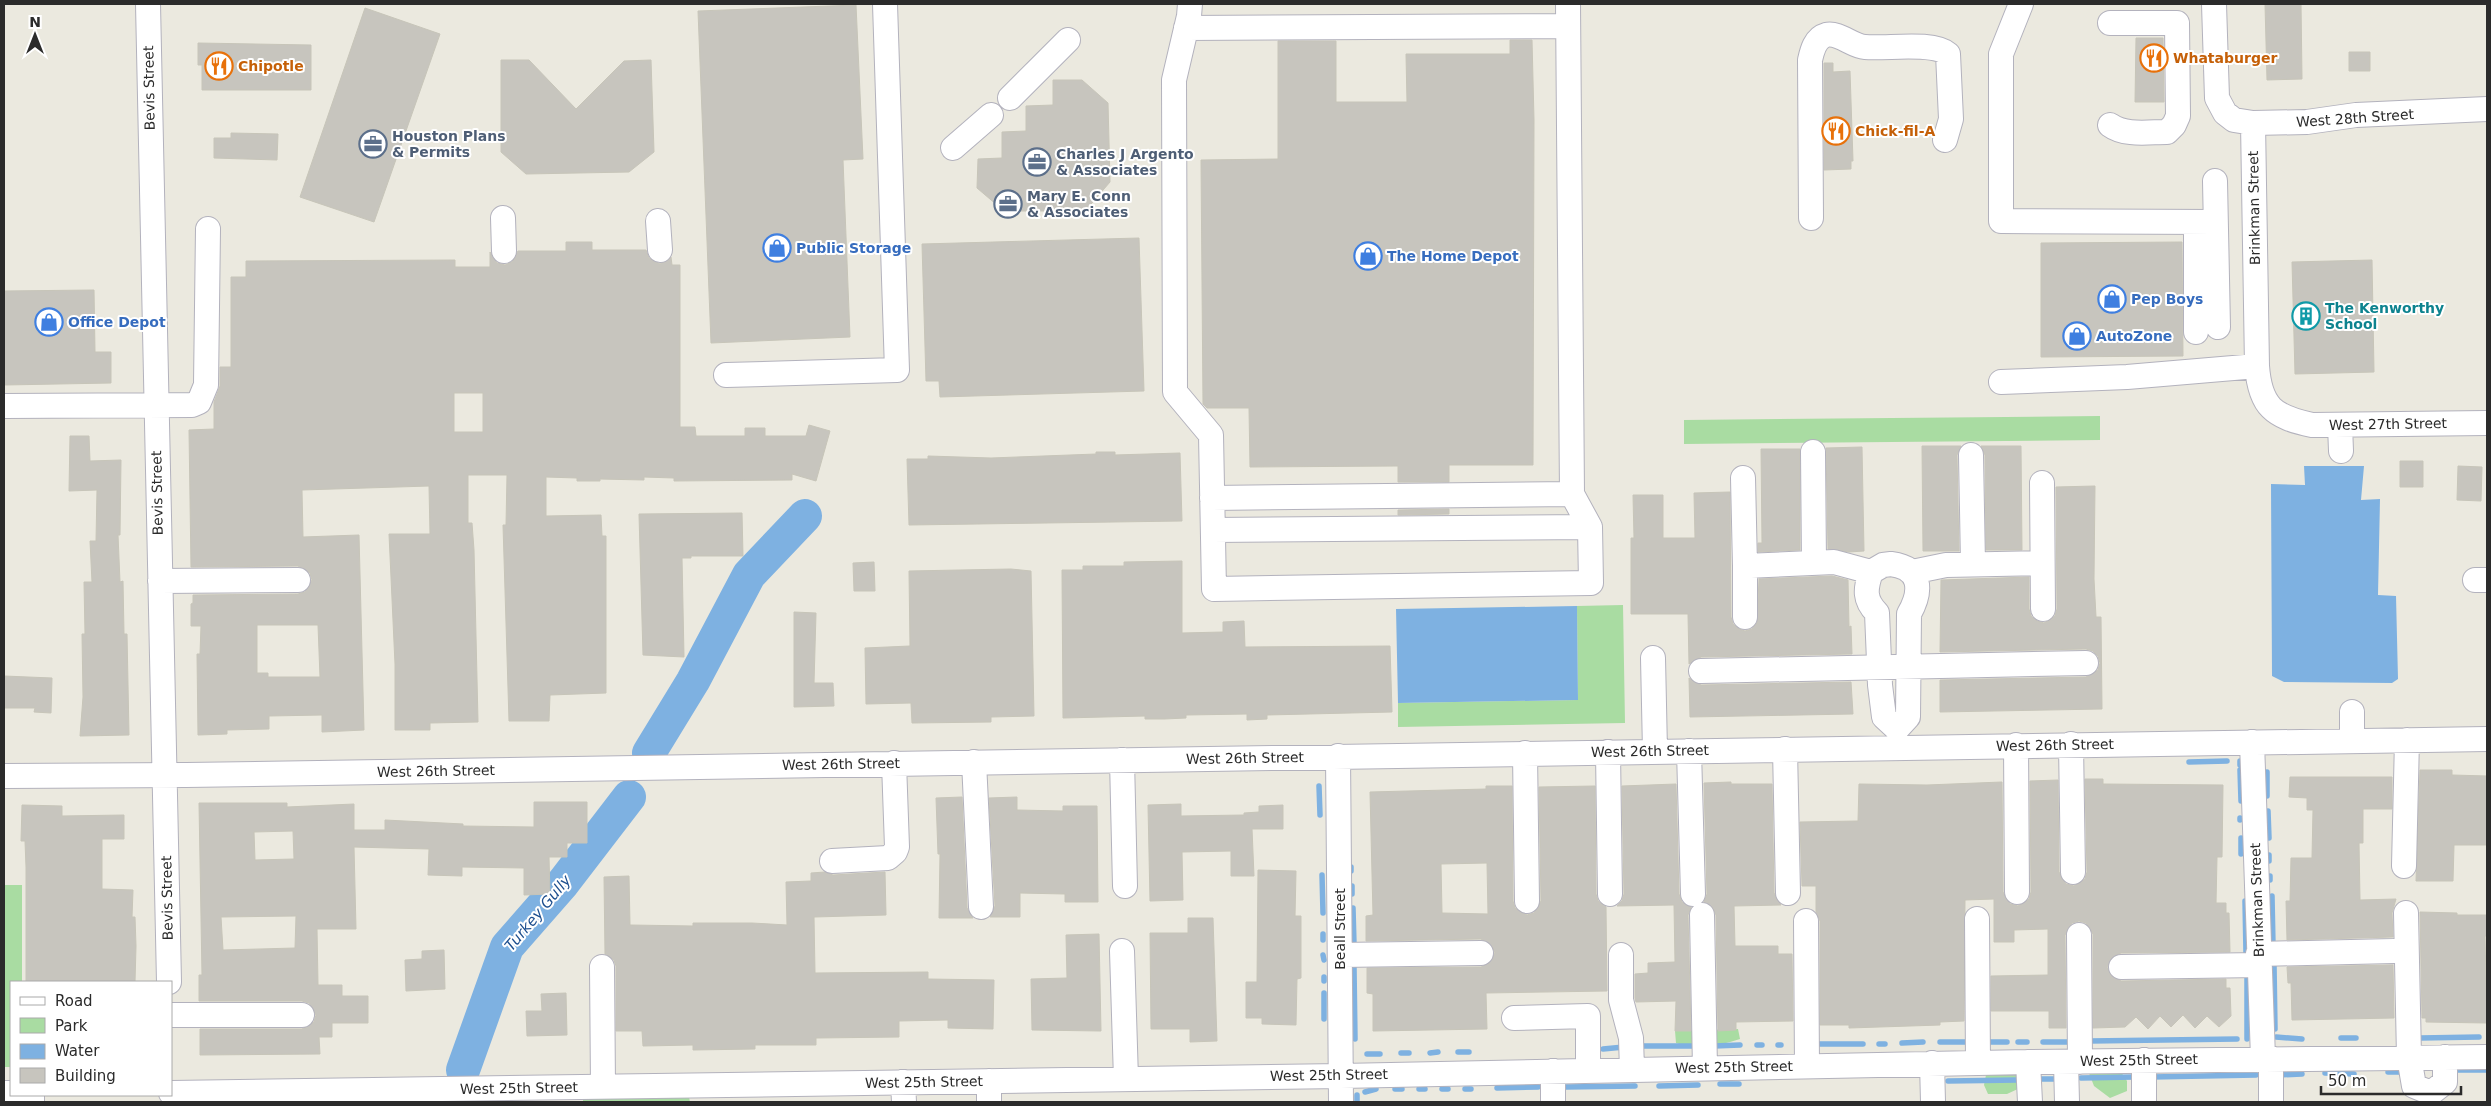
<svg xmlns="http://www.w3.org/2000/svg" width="2491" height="1106" font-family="'DejaVu Sans',sans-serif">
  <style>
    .green { fill: #a9dca2 }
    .water { fill: #7eb1e1 }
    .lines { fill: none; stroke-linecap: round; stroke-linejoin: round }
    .stream { stroke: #7eb1e1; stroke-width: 5.5 }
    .river { stroke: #7eb1e1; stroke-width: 34 }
    .building { fill: #c7c5be; stroke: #c7c5b9; fill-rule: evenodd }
    .minor-casing { stroke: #b3b2bd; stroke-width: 26 }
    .minor { stroke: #fff; stroke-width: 24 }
    .labels { text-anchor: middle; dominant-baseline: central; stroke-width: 4; stroke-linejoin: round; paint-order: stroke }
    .food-label { font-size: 14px; font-weight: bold; fill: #c56008; stroke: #fff; text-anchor: start }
    .street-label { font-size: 14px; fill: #2b2b2b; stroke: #fff }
    .service-label { font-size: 14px; font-weight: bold; fill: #4e5e75; stroke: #fff; text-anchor: start }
    .shop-label { font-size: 14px; font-weight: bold; fill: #366cbe; stroke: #fff; text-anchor: start }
    .culture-label { font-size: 14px; font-weight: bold; fill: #0d838f; stroke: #fff; text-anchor: start }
    .water-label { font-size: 15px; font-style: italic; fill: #1c4e8e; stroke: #fff }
  </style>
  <rect width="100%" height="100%" fill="#ebe9df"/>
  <!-- green -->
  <path class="green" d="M2100,416V440L1684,444V420Z
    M1623,605L1625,723L1398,727V703L1578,700L1577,606Z
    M4,885H22V982H11V1067H4Z
    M1738,1029L1740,1039C1719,1046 1698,1050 1676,1043L1675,1031Z
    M2087,1068L2119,1069L2127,1081V1091L2110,1098L2094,1086Z
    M1987,1070L2022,1071L2020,1088L2007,1094H1988L1984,1085Z
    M688,1092L690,1102H583V1096Z"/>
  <!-- water -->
  <path class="water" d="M2304,466H2364L2361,500L2380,499L2378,595L2396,596L2398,679L2392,683L2284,682L2272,676L2271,484L2305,485Z
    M1577,606L1578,700L1398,703L1396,609Z"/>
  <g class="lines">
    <!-- stream -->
    <path class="stream" d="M2189,762L2227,761
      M2240,765V761
      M2240,770L2241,801
      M2267,772V796
      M1319,786L1320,815
      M2268,811L2269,838
      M2240,818V820
      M2241,838V854
      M2269,855V861
      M1351,867V871
      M1322,875L1323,913
      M2270,876V880
      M1352,886V894
      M2272,896L2273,945
      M2245,901L2246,953
      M1353,908L1354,944
      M1323,934V940
      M1323,955L1324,960
      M2274,964L2275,1029
      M1354,967L1355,1039
      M1324,977V981
      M2247,977V1039
      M1324,1019V993
      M2276,1037L2302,1039
      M2341,1038H2356
      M2420,1038L2479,1037
      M2090,1041L2237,1039
      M1940,1042H1967
      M1985,1042H2007
      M2018,1042H2027
      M2043,1042H2070
      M1902,1043L1923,1042
      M1818,1044H1863
      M1879,1044H1885
      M1757,1045H1762
      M1778,1045H1781
      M1643,1046H1694
      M1714,1046L1740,1045
      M1603,1049L1624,1047
      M1458,1052H1469
      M1401,1053H1409
      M1430,1053L1438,1052
      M1367,1054H1380
      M2452,1070H2487
      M2388,1072H2405
      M2325,1073L2354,1074
      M2277,1075L2302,1074
      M2152,1077L2256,1075
      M2081,1078L2134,1077
      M2039,1079H2059
      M1948,1081L2018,1080
      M1720,1084H1739
      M1659,1086L1698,1085
      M1566,1087L1635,1086
      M1497,1088L1538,1087
      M1395,1089H1402
      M1419,1089H1425
      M1442,1089H1448
      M1465,1089H1471
      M1365,1092L1376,1089
      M1357,1095V1102"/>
    <!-- river -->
    <path class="river" d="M649,753L693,681L749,575L805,516
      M463,1070L507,947L563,883L629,797"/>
  </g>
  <!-- building -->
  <path class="building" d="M2265,4H2301L2302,79L2267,80Z
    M856,5L863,159L843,160L850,337L711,343L698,11Z
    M365,8L440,34L374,222L300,197Z
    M2136,38H2163L2164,102H2135Z
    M1510,40H1532L1534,120L1533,465H1449V482H1398V466L1250,467L1249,408H1207L1203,404L1201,160L1278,159V41H1336V102H1407L1406,54H1510Z
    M198,43L311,45V90H202V65H198Z
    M2349,52H2370V71H2349Z
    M501,60H529L576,109L624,61L651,60L654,152L629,172L526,174L501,152Z
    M1824,63H1833V72L1850,71L1853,161H1851V169L1824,170Z
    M1053,80H1082L1108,103L1110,182L1085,211H1004L977,188L978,159L1002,158V132L1026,131V106L1053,105Z
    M231,133L278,134L277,160L214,158V138H231Z
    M1139,238L1144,391L940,397L939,381H926L922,244Z
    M566,242H592V250H646L649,258L660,264L671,257L672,265H680V427H695L696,436H745V428H765V436H806L809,425L830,431L816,481L792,474V480L674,481V478L644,477V480L600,479V481H577V478L546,477V516L601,515L602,536H606V693L550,695L549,721H509L503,525H506L507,475H468V523H472L474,550L478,722L430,723V730H395V664L389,534H430L429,486L302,490L303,537L359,535L364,730L322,732V715L269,716V729L227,730V734L198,735L197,654H200L201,626H191V604L193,603V595L298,594L305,592L312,580L310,573L298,566L191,567L189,430L214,429V402L220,386V367H231V277H246V261L455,260V267H490V252L497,263L505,265L512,262L518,251H566ZM454,393H483V432H454ZM257,625H318L320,677H268V673H257Z
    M2182,242L2183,356L2041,357V243Z
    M2372,260L2374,372L2295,374L2292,262Z
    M94,290L95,352H111V383L4,385V291Z
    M70,436H89L90,461L121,460L120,535H118L120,582L123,581L124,634H127L129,735L80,736L83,697L82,634H85L84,582H92L90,541H96L97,490L69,491Z
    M1922,446H1961L1957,455L1959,551H1923Z
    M1981,446H2021L2022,550H1986L1985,455Z
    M1862,447L1864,551L1849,552L1828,549L1826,448Z
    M1761,449H1800V550L1758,552V543H1762Z
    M1096,452H1115V455L1180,453L1182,521L909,525L907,459H928V456L991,458L1096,454Z
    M2400,461H2423V487H2400Z
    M2458,466L2482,467L2481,501L2457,500Z
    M2095,486L2094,579L2096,617H2101L2102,709L1940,712V680L2086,677L2098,670L2100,663L2098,656L2093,651L2086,649L1940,652L1941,580L2029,577V609L2031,616L2037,621L2044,623L2055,616L2057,609L2056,487Z
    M1730,492L1731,617L1733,624L1739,629L1745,631L1752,629L1757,623L1759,579L1832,576L1848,580L1849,627L1851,626L1852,654L1701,657L1689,664L1688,614H1631V538H1634L1633,495H1663V538H1695L1694,493Z
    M1449,509V514L1398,515V510Z
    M742,513L743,556H691V558H682L684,657L643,655L639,514Z
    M1182,561V633L1223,632V622L1244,621L1245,647L1390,646L1392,712L1267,715V719L1247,720V714L1186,715V718L1164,719H1145V716L1063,718L1062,570H1083V566H1124V562Z
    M874,562L875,591H854L853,563Z
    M1011,569L1031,571L1034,716L991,717V722L912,723L911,703L866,704L865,648L910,646L909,571Z
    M794,612L816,613L814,683H833L834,706L794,707Z
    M4,676L52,678L51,713L34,712L35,708H4Z
    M1689,678L1701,685L1851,682L1853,714L1690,717Z
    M2420,770H2452V775L2487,776V845H2454L2453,881H2416Z
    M2290,777H2392V809H2363V843H2359L2360,900L2396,899L2392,913L2393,937L2287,940L2286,901H2290L2291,858H2312L2313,810H2307V798L2289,797Z
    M2085,779H2103V784L2223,785L2222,857H2217L2216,903H2226V913H2229L2230,952L2121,953L2114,956L2107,967L2110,974L2121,981L2226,979V988H2230L2231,1016L2219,1027L2207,1016L2195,1028L2183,1015L2171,1027L2160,1016L2148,1029L2136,1017L2125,1027L2093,1028V934L2086,923L2079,921L2072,923L2065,935L2066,1028H2049V1011H1991V976L2048,975V929L2014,930V942H1994V899L1965,900L1964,1021L1940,1022V1025L1849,1028V1025H1820V921L1816,912V886H1802L1800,822L1858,821L1859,784L1927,785L2002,782L2003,892L2010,904L2018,906L2029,899L2031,892L2030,781L2058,780L2059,872L2066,884L2074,886L2085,879L2087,872Z
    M1731,782V784H1772L1774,893L1781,905L1734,906L1735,946H1778V954H1792L1793,1021L1736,1022V1030L1718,1031L1716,915L1713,908L1704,902L1707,894L1704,783Z
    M1676,784L1679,894L1682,902L1691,907L1688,915L1691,1031H1675L1676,1001L1636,1002L1635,998V974L1648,973V963L1675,962L1674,905L1617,906L1622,901L1624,894L1622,786Z
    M1486,786H1512L1513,901L1515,908L1527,915L1534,913L1541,901L1539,787L1595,786L1596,894L1598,901L1606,907L1607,991L1486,993L1487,1029L1373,1031V994L1367,993V968L1481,967L1488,964L1495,953L1492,946L1481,939L1366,941V916L1373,915L1370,792L1486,789ZM1487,863L1488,914L1442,913L1441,864Z
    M962,797L967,908L973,918H939L940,854H938L936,798Z
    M1017,797V810L1063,811V806H1097L1098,902H1065V894L1020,893V917H990L995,906L989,798Z
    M534,802H587V843H567V857H549L550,894L524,895V868L462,867V876L428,875L429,849L354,847L356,929H317L318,985H342V996H368V1023H332V1037H319L320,1054L200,1055V1029H302L314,1022L316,1015L309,1003L302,1001H199V975H202L199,803H287V807L354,804V830H385V820L463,824V826L534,827ZM293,831L294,859L255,860L254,832ZM296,916L295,948L223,950L221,917Z
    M1181,804V816L1244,815V813L1259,812V806L1283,805V829H1252L1254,876H1231V851L1182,852L1183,900L1150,901L1148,805Z
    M22,805L62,806V816L124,815V839H102V889L133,890L132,917H135L136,946L135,982H26V867L25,841H21Z
    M1258,870L1296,871L1295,916H1301V978L1297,979L1296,1025L1262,1024V1018H1246V982H1257Z
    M825,872L833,875L885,872L886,915L814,917L815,973L928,972V979L994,980L993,1029L948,1028V1020L899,1021V1037L816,1038V1045H755V1049L693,1050V1045L643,1046L642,1031H616V966L614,960L605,954L604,877L629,876L630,925L693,926V923H752L787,925L786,882L811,881V873Z
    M2420,912L2457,913V915H2487V936H2485L2487,1023L2426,1022V1018H2422Z
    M1188,918H1213L1217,1041L1190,1042V1029H1151L1150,933H1188Z
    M1099,934L1101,1031L1032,1030L1031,979L1067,978L1066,935Z
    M444,950L445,989L406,991L405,960L422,959V951Z
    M2393,965L2394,1018L2292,1020L2291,983H2288L2287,967Z
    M566,993L567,1035L527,1036L526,1011H542L541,994Z"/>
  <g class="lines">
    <!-- minor casing -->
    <g class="minor-casing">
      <path id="minor" d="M148,4L169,982
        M1190,4L1189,16L1174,80L1175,392L1211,435L1214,589L1591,583L1590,527L1572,494L1568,4
        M2021,4L2001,54V221L2215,222
        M2214,4L2217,98L2225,113L2234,120L2253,123L2307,122L2356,115L2487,109
        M2110,23H2177L2178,116L2174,125L2167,132C2148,132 2125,136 2110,125
        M1186,28L1568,26
        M1010,98L1068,40
        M2253,123L2257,366C2260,407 2274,417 2312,425L2487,423
        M953,148L991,115
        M2215,181L2218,327
        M503,218L504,251
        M1811,218L1810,60C1812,51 1815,38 1826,35C1839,32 1852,46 1865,47C1887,49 1933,41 1948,54L1951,119L1945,140
        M658,221L660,250
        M2196,222V332
        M726,375L897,370L885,4
        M2001,382L2127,377L2257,366
        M4,406L192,405L199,402L206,385L208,229
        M2340,425L2341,451
        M1813,452L1814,563
        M1971,455L1973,564
        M1743,478L1745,566
        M2042,483L2043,609
        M1212,498L1572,494
        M1213,530L1590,527
        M1891,564C1922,568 1922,591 1909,614L1908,717L1897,729L1884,717L1880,685L1877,613C1864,600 1865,589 1871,572L1883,565Z
        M1912,572L1946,565L2042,563
        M2475,580H2487
        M160,581L298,580
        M1745,617V566L1834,562L1871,572
        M1653,658L1655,751
        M1701,671L2086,663
        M2352,712V740
        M2252,742L2263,1058
        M2071,744L2073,872
        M2016,745L2017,892
        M1785,749L1788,893
        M1689,751L1693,894
        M1608,752L1610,894
        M1525,753L1527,901
        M1338,756L1341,1102
        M1122,760L1125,886
        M974,762L981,907
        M4,776L186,775L2487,739
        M832,861L888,858L895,852L897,847L894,763
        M2404,866L2407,740
        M2406,913L2409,1057L2414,1086L2431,1093L2445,1082V1057
        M1702,915L1705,1068
        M1977,919L1978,1063
        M1806,921L1807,1066
        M2079,935L2080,1062
        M1122,951L1126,1079
        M2258,954L2394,951
        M1340,955L1481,953
        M1621,955V1000L1631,1038L1632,1070
        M602,967L603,1086
        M2121,967L2259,965
        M171,1015H302
        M1514,1018L1588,1016V1071
        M2271,1058V1102
        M2144,1060V1102
        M2028,1062L2030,1102
        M2066,1062L2067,1102
        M1932,1063L1933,1102
        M1553,1071V1102
        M989,1081V1102
        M903,1082L904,1102
        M4,1093H11
        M171,1093L1341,1076L2028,1062L2487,1057
        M32,1102V1095"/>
    </g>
    <!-- minor -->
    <use href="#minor" class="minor"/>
  </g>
  <!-- icons -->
  <defs>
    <g id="restaurant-ring" transform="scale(1.4375)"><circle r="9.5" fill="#fff" stroke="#e8710a" stroke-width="1.5"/><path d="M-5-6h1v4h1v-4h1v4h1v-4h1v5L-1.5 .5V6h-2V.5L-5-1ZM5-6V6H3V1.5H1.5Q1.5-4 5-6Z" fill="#e8710a"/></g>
    <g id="office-ring" transform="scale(1.4375)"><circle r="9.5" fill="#fff" stroke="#5c6f8a" stroke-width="1.5"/><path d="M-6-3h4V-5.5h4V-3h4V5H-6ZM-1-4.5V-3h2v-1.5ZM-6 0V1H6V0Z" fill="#5c6f8a"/></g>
    <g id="shop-ring" transform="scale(1.4375)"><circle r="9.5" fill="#fff" stroke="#3f7fe0" stroke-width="1.5"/><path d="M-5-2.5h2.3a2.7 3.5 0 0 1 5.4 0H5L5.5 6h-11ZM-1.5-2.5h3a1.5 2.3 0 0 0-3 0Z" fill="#3f7fe0"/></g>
    <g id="building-ring" transform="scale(1.4375)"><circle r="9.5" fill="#fff" stroke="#0f9aa8" stroke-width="1.5"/><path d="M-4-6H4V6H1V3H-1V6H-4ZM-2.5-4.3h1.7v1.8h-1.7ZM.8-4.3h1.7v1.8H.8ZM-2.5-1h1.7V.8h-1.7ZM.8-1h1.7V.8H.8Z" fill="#0f9aa8"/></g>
  </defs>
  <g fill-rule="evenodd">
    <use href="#restaurant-ring" x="2154" y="58"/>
    <use href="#restaurant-ring" x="219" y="66"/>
    <use href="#restaurant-ring" x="1836" y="131"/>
    <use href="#office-ring" x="373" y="144"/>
    <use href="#office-ring" x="1037" y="162"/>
    <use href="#office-ring" x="1008" y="204"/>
    <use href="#shop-ring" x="777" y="248"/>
    <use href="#shop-ring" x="1368" y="256"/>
    <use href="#shop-ring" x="2112" y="299"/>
    <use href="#building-ring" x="2306" y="316"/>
    <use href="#shop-ring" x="49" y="322"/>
    <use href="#shop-ring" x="2077" y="336"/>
  </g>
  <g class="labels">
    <!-- food labels -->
    <g class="food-label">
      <text x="2173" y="58">Whataburger</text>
      <text x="238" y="66">Chipotle</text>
      <text x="1855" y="131">Chick-fil-A</text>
    </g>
    <!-- street labels -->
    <g class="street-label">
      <text transform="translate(149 88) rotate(-91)">Bevis Street</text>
      <text transform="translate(2355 118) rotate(-4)">West 28th Street</text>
      <text transform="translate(2254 208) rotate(-91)">Brinkman Street</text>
      <text transform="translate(2388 424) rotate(-1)">West 27th Street</text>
      <text transform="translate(157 493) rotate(-91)">Bevis Street</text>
      <text transform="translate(2055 745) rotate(-1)">West 26th Street</text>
      <text transform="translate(1650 751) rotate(-1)">West 26th Street</text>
      <text transform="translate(1245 758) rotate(-1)">West 26th Street</text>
      <text transform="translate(841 764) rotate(-1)">West 26th Street</text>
      <text transform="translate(436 771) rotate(-1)">West 26th Street</text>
      <text transform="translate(167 898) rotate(-91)">Bevis Street</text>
      <text transform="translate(2257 900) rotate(-92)">Brinkman Street</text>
      <text transform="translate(1340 929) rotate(-90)">Beall Street</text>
      <text transform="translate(2139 1060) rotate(-1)">West 25th Street</text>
      <text transform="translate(1734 1067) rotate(-1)">West 25th Street</text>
      <text transform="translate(1329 1075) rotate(-1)">West 25th Street</text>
      <text transform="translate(924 1082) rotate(-1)">West 25th Street</text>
      <text transform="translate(519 1088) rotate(-1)">West 25th Street</text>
    </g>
    <!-- service labels -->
    <g class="service-label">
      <text x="392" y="136">Houston Plans<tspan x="392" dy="16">&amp; Permits</tspan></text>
      <text x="1056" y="154">Charles J Argento<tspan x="1056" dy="16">&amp; Associates</tspan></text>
      <text x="1027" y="196">Mary E. Conn<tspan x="1027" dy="16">&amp; Associates</tspan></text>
    </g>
    <!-- shop labels -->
    <g class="shop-label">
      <text x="796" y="248">Public Storage</text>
      <text x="1387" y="256">The Home Depot</text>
      <text x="2131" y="299">Pep Boys</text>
      <text x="68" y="322">Office Depot</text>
      <text x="2096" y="336">AutoZone</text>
    </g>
    <!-- culture labels -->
    <g class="culture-label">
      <text x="2325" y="308">The Kenworthy<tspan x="2325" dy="16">School</tspan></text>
    </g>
    <!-- water labels -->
    <g class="water-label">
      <text transform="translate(538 913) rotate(-50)">Turkey Gully</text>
    </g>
  </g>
  <!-- border -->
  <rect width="2491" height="1106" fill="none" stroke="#2b2b2b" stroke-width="10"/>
  <!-- legend -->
  <rect x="10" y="981" width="162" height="115" fill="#ffffff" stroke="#aaaaaa"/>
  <rect x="20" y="997" width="25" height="8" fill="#ffffff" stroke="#aaaaaa"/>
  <text x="55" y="1006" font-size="15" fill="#2b2b2b">Road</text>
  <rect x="20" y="1018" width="25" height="15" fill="#a9dca2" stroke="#aaaaaa"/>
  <text x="55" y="1031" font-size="15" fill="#2b2b2b">Park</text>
  <rect x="20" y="1044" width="25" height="15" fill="#7eb1e1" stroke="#aaaaaa"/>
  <text x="55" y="1056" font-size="15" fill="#2b2b2b">Water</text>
  <rect x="20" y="1068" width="25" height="15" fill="#c7c5be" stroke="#aaaaaa"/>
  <text x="55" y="1081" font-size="15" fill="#2b2b2b">Building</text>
  <!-- north arrow -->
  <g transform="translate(35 35)" stroke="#ffffff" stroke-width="4" paint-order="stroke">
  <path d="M0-4L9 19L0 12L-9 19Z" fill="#2b2b2b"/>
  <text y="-8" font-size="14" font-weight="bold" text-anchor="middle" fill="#2b2b2b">N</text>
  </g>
  <!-- scale -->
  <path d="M2321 1086v8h140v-8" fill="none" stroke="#2b2b2b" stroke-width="2.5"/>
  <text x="2328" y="1086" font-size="15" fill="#2b2b2b" stroke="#ffffff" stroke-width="4" paint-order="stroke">50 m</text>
</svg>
